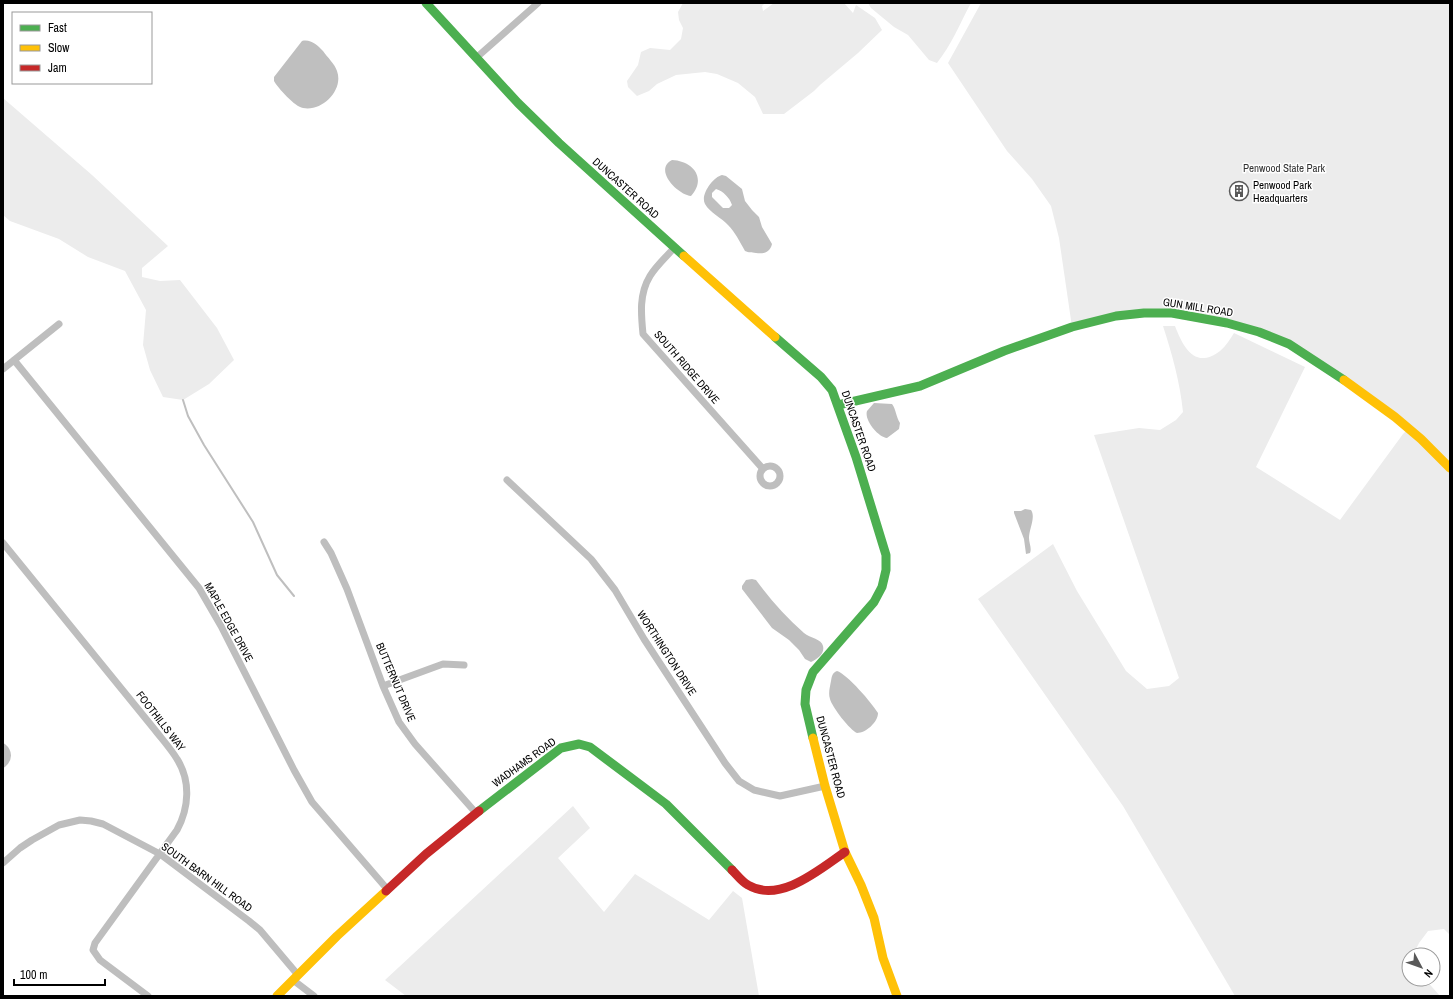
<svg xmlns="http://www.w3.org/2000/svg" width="1453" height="999" font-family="'Archivo Narrow',sans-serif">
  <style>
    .green { fill: #ececec }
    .water { fill: #bfbfbf; fill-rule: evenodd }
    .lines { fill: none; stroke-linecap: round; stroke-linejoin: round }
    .stream { stroke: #bfbfbf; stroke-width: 2 }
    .street { stroke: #bebebe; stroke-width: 7 }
    .fast { stroke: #4caf50; stroke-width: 9 }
    .slow { stroke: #ffc107; stroke-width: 9 }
    .jam { stroke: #c62828; stroke-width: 9 }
    .labels { text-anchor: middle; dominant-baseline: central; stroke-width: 3; stroke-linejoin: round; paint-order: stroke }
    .park-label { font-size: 11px; fill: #333; stroke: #fff }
    .poi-label { font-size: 11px; fill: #000; stroke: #fff; text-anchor: start }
    .street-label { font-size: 11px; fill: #000; stroke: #fff }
  </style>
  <rect width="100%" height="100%" fill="#fff"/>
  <!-- green -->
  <path class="green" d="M683,3H765L762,6L763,11L774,3H844L853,13L856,5L875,18L882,30L858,53L820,85L814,91L784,114H763L755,97L738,83L717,74L705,72L676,75L657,84L649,91L637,96L628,87L627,81L638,65L641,52L650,48L670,50L681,39L683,28L679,20L678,12Z
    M868,3H971C959,25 952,44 937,63L929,60L908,35L894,27L871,8Z
    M981,3H1450V935L1444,929L1428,931L1419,943L1413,955H1409V979H1425L1440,996H1235L1123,806L978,599L1053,544L1077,591L1126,671L1147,689L1169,686L1179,678L1094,435L1139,428L1160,430L1176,420L1183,412C1180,382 1172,354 1163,326H1175C1183,347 1195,370 1220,351C1226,346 1230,339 1234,333L1305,367L1256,467L1340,520L1403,434L1408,429L1345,381L1259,332L1144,313L1072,327L1059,238L1051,206L1032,179L1007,151L948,63Z
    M3,98L92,175L168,246L142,268V277L160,281L180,280L217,328L234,360L209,384L183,400L163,397L150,370L143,345L146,310L125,271L88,257L59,239L10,221L3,215Z
    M573,806L590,828L558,858L604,912L635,874L709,920L733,891L742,898L759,996H406L385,980Z"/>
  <!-- water -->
  <path class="water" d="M302,41C311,39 317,45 323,51C327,57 335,64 337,71C344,90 322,112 303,108C295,107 278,88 274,81V77Z
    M672,160C693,161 707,178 691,196C678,195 653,170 672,160Z
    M722,175L726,176L742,189L745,201L752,210L759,217L762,227L772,244C770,253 763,254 756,253C751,252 749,253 745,251C740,242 735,232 728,225C722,218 710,213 705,204C700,195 713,177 722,175ZM716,189C723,191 730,198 732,205L729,208H723L712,197V193Z
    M874,403L892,404C896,409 896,417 900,423L899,429L887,438C878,437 864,420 867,411Z
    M1025,509L1031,510C1036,517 1029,529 1029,538C1029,543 1032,548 1030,553L1026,554L1024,539L1014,513V511H1021Z
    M752,579L756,580C770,599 786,617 804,633C810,638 822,639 823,646C825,654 817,659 811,662L805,659L799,650L789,640L772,628L742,589V586L746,580Z
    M837,671C847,674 872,703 878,713C878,722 866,733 857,733C850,730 832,707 830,699C828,693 830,687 831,681C832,676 832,673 837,671Z"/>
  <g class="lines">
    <!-- stream -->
    <path class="stream" d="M183,400L188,416L204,445L253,522L277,575L294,596"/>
    <!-- street -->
    <path class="street" d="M476,58L538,3
      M674,248C666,257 656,266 650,276C639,294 641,314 643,334L763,469
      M14,360L199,588L221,626L294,770L312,802L388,890
      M3,369L59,324
      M760 476a10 10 0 1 1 20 0a10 10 0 1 1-20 0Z
      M507,480L591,559L615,590L644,639L725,763L739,781L754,790L780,796L825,786
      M324,542L331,553L347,589L383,686L399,722L415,744L476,813
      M3,543L155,730C162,739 171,749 177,759C191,781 189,808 177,830L95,943L93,950L100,960L148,996
      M383,686L443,664L464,665
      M3,747C9,752 9,759 3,764
      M3,863L20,848L32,840L59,825L80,820L91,821L103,824L160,854L249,921L260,930L298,975
      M293,980L314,996"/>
    <!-- fast -->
    <path class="fast" d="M426,3L518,103L559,143L684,256
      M775,337L821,377L832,390L856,457L886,555V570L882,587L874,602L813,672L806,690L805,704L813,738
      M838,405L920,386L1004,351L1072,327L1116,316L1144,313H1172L1227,323L1259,332L1289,344L1344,380
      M479,811L561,748L579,744L590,747L666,804L732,870"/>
    <!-- slow -->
    <path class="slow" d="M684,256L775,337
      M1344,380L1395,417L1421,439L1450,468
      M813,738L825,786L845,852L861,885L874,918L883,958L897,996
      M277,996L337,936L386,891"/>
    <!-- jam -->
    <path class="jam" d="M732,870C737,875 742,882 748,885C780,904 820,869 845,852
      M386,891L426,854L479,811"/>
  </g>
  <!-- icons -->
  <defs>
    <g id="building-ring" transform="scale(1)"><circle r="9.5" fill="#fff" stroke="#595959" stroke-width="1.5"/><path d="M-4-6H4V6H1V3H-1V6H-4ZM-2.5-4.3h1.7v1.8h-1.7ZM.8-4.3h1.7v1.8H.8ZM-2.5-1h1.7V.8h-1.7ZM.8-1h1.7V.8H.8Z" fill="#595959"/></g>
  </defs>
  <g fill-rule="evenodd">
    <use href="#building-ring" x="1239" y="191"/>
  </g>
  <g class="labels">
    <!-- park labels -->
    <g class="park-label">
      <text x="1284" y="168">Penwood State Park</text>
    </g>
    <!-- poi labels -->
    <g class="poi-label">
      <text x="1253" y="185">Penwood Park<tspan x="1253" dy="13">Headquarters</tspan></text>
    </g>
    <!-- street labels -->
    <g class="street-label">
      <text transform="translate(626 188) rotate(42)">DUNCASTER ROAD</text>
      <text transform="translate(1198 307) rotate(9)">GUN MILL ROAD</text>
      <text transform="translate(687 367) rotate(49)">SOUTH RIDGE DRIVE</text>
      <text transform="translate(859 431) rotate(71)">DUNCASTER ROAD</text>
      <text transform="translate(229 622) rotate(61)">MAPLE EDGE DRIVE</text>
      <text transform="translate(667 653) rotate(57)">WORTHINGTON DRIVE</text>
      <text transform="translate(396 682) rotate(67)">BUTTERNUT DRIVE</text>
      <text transform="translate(161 721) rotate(52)">FOOTHILLS WAY</text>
      <text transform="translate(831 757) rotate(75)">DUNCASTER ROAD</text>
      <text transform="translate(524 762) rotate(-36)">WADHAMS ROAD</text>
      <text transform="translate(207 877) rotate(36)">SOUTH BARN HILL ROAD</text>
    </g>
  </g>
  <!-- border -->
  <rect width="1453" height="999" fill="none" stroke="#000000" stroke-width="8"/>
  <!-- legend -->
  <rect x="12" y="12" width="140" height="72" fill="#ffffff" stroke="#999999"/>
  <rect x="20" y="25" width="20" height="6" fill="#4caf50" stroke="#999999"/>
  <text x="48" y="32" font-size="12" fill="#000000">Fast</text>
  <rect x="20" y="45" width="20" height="6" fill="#ffc107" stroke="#999999"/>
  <text x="48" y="52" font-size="12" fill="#000000">Slow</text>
  <rect x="20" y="65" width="20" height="6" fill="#c62828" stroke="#999999"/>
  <text x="48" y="72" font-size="12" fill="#000000">Jam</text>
  <!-- north arrow -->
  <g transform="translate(1421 967) rotate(131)"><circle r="19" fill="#ffffff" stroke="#999999"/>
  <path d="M0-3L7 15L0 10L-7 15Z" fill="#595959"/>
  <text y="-6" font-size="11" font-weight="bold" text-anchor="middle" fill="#000000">N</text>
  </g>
  <!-- scale -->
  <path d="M14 979v6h91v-6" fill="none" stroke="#000000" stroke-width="2"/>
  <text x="20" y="979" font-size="12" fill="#000000" stroke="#ffffff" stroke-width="3" paint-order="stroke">100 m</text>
</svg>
